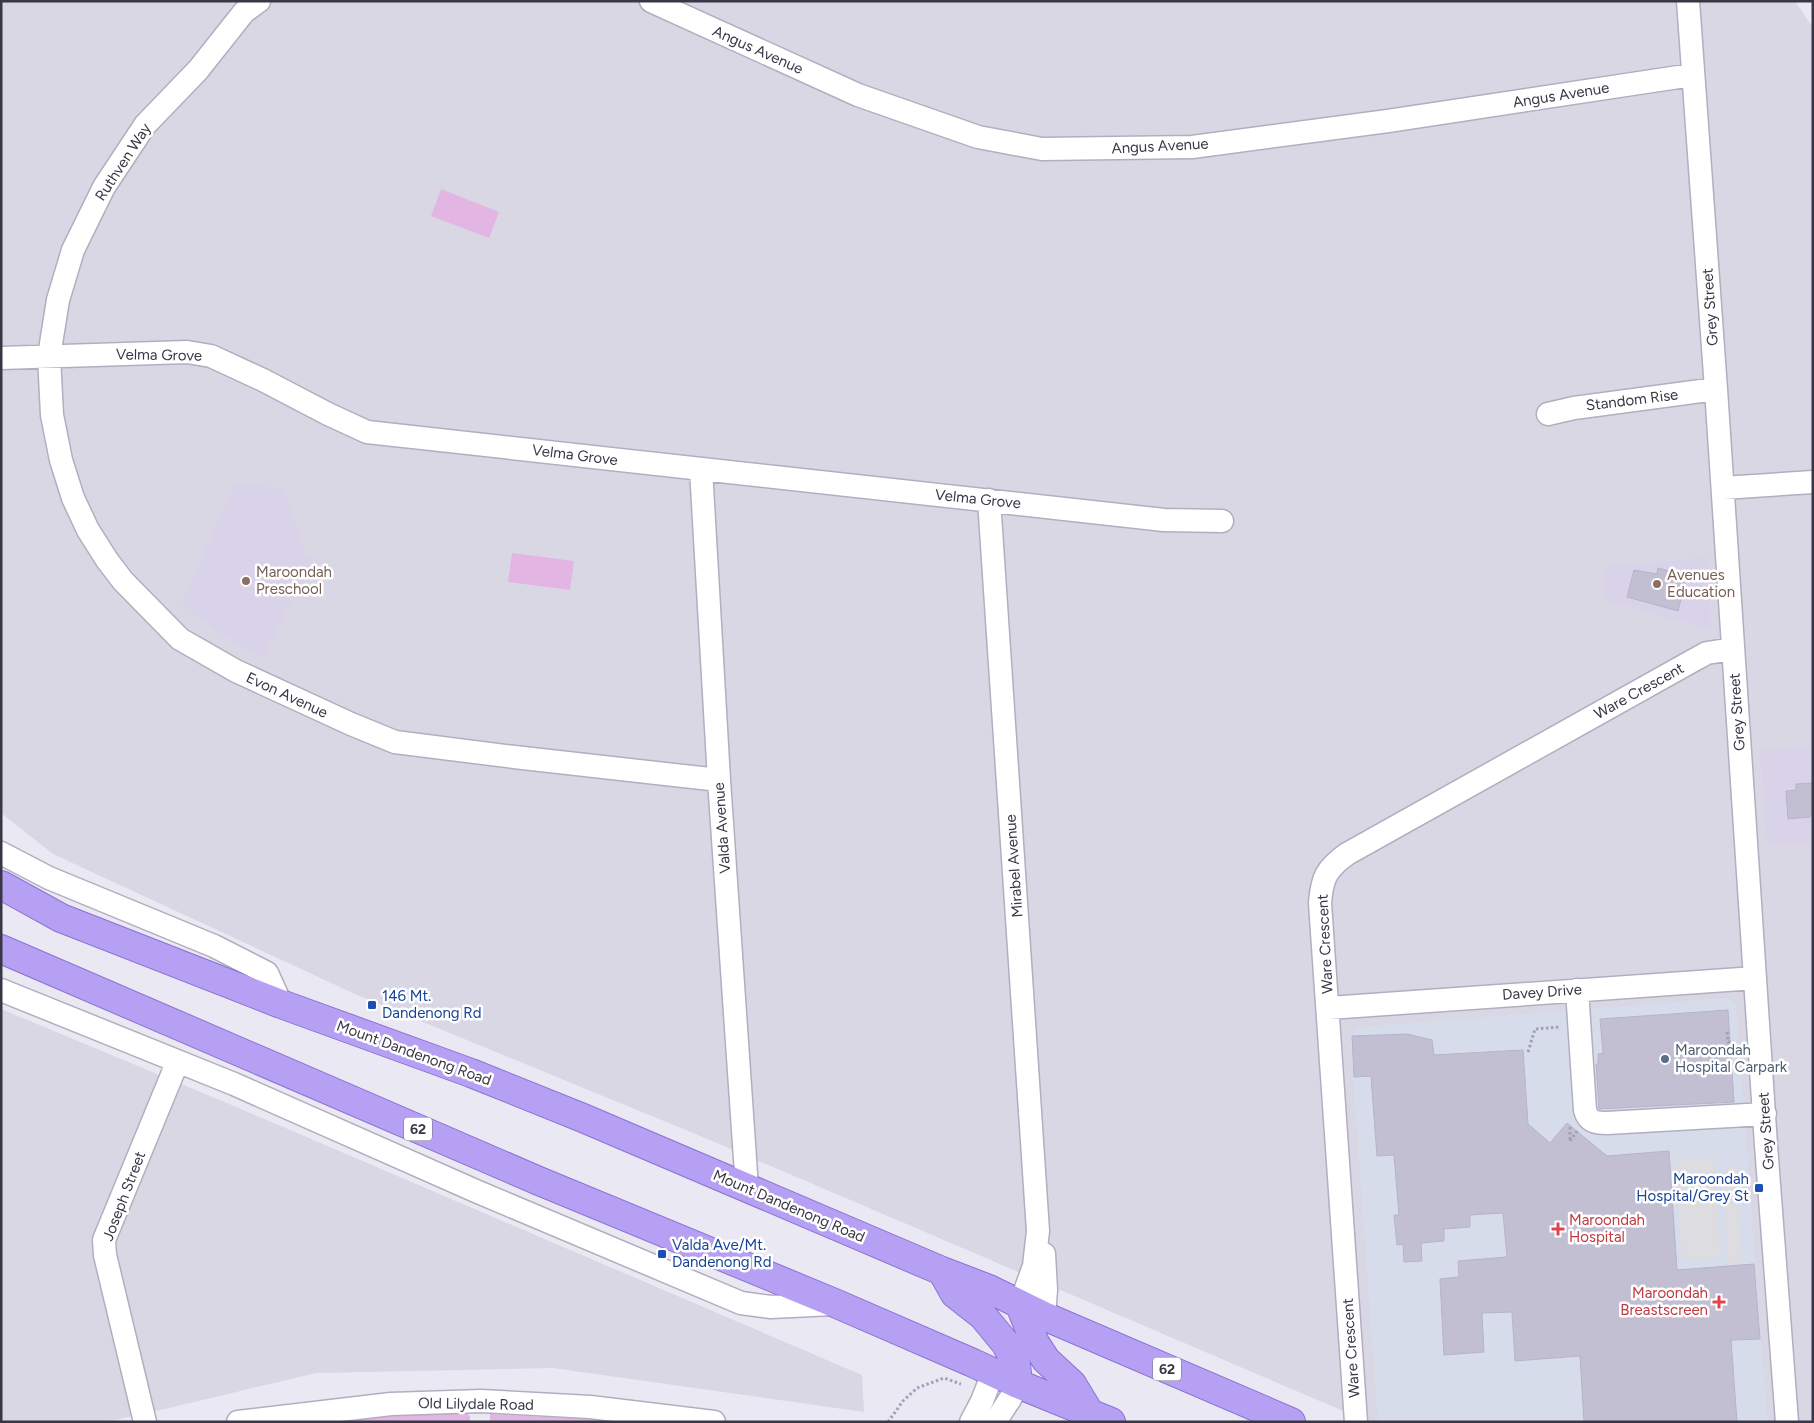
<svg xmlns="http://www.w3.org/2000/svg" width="1814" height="1423" font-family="Figtree,sans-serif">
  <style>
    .residential { fill: #dad7e5 }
    .education { fill: #d9d3ea }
    .medical { fill: #d6dcea }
    .green { fill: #e2b5e2 }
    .parking { fill: #dddce1 }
    .building { fill: #c2bfd2; stroke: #b7b3cc }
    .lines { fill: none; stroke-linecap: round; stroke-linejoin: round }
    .minor-casing { stroke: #b2aebf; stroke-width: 25 }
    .major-casing { stroke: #8b71d6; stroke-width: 30 }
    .path { stroke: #a49ebd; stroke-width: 3; stroke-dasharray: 2.5 2.5; stroke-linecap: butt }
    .minor { stroke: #fff; stroke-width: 22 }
    .major { stroke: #b6a0f3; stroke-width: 28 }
    .path-bridge { stroke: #a49ebd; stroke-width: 3; stroke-dasharray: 2.5 2.5; stroke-linecap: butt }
    .education-dot { fill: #8d6e63; stroke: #fff; stroke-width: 2 }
    .transit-dot { fill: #1a4fb4; stroke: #fff; stroke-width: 2 }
    .service-dot { fill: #5c6f8a; stroke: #fff; stroke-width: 2 }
    .health-dot { fill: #e0444e; stroke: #fff; stroke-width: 2 }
    .labels { text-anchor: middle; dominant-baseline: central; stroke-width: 5; stroke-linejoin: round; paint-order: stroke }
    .shield { fill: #fff; stroke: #74737d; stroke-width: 1 }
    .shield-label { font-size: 14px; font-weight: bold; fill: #393745 }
    .street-label { font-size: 15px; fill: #393745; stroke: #fff }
    .education-label { font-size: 15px; fill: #785e54; stroke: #fff; text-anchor: start }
    .transit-label { font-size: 15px; fill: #164399; stroke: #fff; text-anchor: start }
    .service-label { font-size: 15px; fill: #4e5e75; stroke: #fff; text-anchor: start }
    .health-label { font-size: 15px; fill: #be3a42; stroke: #fff; text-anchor: start }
  </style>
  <rect width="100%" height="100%" fill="#eae8f2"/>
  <!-- residential -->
  <path class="residential" d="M1,1H1795L1813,28V1422H1369L698,1135L355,994L53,854L1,813Z
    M1,1009L241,1109L862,1375L864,1412L553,1368L316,1373L165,1409L105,1422H1Z"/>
  <!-- education -->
  <path class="education" d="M235,484L284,488L305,554L313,558L263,658L215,631L181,604Z
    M1709,557L1711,630L1605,600L1604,567Z
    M1813,747V843L1767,846L1760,750Z"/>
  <!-- medical -->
  <path class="medical" d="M1728,998L1736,1004L1767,1422H1378L1350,1036L1358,1027Z"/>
  <!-- green -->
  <path class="green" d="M441,189L499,212L489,238L431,216Z
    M512,553L574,561L570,590L508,582Z
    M465,1410L470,1417V1422H319L396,1413Z
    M490,1414L610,1420L627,1422H490Z"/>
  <!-- parking -->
  <path class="parking" d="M1714,1158L1720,1258L1682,1260L1675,1161Z
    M1736,1161L1742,1262L1728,1263L1723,1174Z"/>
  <!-- building -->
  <path class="building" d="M1658,568L1673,572L1671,579L1685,583L1678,611L1627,597L1634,570L1657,574Z
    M1813,783V814H1810V817L1788,819L1786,791L1796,790V784Z
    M1728,1010L1734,1102L1599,1109L1596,1064H1598V1054L1603,1053L1600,1019Z
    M1407,1034L1432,1040L1434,1055L1523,1050L1528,1124L1550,1143L1567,1123L1607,1156L1669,1151L1677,1270L1754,1264L1760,1339L1731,1340L1737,1422H1584L1580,1356L1515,1361L1512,1312L1482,1313L1484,1352L1444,1355L1440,1279L1459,1277L1458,1261L1507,1257L1503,1213L1470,1215V1227L1444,1229V1241L1421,1243L1422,1261L1404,1262L1403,1244L1397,1245L1394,1215H1399L1394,1155L1377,1156L1371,1076L1354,1077L1352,1036Z"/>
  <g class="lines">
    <!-- minor casing -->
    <g class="minor-casing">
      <path id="minor" d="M259,1L244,12L198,70L145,125L104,187L73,250L58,300L49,356L52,415L61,460L73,498L88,530L107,560L123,581L180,639L236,671L351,724L395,742L514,757L719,780
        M651,1L858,95L978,137L1042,149L1192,147L1388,121L1692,75
        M1688,1L1716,389L1766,1145L1787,1422
        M1,358L187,352L211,356L263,380L328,414L367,432L1164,520L1222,521
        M1548,414L1574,408L1716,389
        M701,469L719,780L747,1188
        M1723,488L1813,482
        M989,500L1038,1231L1034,1266L1020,1305
        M1,853L49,878L214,946L267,973L281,1004
        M1,990L234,1084L478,1192L741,1303L771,1307L834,1304
        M1577,990L1585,1110C1588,1122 1596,1123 1607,1123L1765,1114
        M1329,1008L1755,978
        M1044,1254L1046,1290L1044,1316
        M145,1422L105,1255L104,1240L177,1063
        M238,1422L391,1404L481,1401L590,1407L714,1422
        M971,1422L982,1401L993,1373
        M995,1422L1010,1399L1018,1384
        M1356,1422L1320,903C1322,878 1326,869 1347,854L1694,660L1707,653L1733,649"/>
    </g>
    <!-- major casing -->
    <g class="major-casing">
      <path id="major" d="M1,885L61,918L281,1004L471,1073L583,1118L942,1271L989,1289L1044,1316L1291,1422
        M1,949L539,1181L837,1304L973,1363L1018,1384L1111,1422
        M942,1271L955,1294L983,1316L1006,1344L1016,1364L1018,1384
        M1020,1305L1035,1343L1046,1360L1072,1384L1089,1412"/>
    </g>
    <!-- path -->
    <path class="path" d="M1727,1032L1728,1042H1732L1733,1055H1729V1048
      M1528,1052L1535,1029L1560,1027
      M1570,1127V1141
      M1570,1141L1577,1131
      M888,1422L903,1401L917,1388L944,1378L961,1384"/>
    <!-- minor -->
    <use href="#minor" class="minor"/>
    <!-- major -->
    <use href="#major" class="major"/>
    <!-- path-bridge -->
    <path class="path-bridge" d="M1729,1048L1728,1047L1734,1046"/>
  </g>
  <!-- markers -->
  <g class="education-dot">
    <circle cx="246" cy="581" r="5"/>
    <circle cx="1657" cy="584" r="5"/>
  </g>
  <g class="transit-dot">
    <rect x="367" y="1000" width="10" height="10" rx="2.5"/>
    <rect x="1754" y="1183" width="10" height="10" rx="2.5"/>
    <rect x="657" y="1249" width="10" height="10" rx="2.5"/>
  </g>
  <circle class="service-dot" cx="1665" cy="1059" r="5"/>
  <g class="health-dot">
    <path d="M1555.5 1221.5h5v5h5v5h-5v5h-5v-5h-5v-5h5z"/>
    <path d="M1716.5 1294.5h5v5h5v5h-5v5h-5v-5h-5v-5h5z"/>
  </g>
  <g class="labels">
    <!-- shield labels -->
    <g class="shield">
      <rect x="404" y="1117.5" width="28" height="23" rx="4"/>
      <rect x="1153" y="1357.5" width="28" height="23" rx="4"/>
    </g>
    <g class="shield-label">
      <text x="418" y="1129">62</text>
      <text x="1167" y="1369">62</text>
    </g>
    <!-- street labels -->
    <g class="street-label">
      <text transform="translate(758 50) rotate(24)">Angus Avenue</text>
      <text transform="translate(1561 95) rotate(-9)">Angus Avenue</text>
      <text transform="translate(1160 146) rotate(-3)">Angus Avenue</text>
      <text transform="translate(123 162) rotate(-57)">Ruthven Way</text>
      <text transform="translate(1710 307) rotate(-94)">Grey Street</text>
      <text transform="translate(159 355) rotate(1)">Velma Grove</text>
      <text transform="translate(1632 400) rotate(-7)">Standom Rise</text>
      <text transform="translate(575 455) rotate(7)">Velma Grove</text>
      <text transform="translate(978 499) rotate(6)">Velma Grove</text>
      <text transform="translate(1639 691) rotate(-29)">Ware Crescent</text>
      <text transform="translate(287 695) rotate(25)">Evon Avenue</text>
      <text transform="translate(1737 712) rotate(-94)">Grey Street</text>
      <text transform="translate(722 828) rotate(-94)">Valda Avenue</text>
      <text transform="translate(1014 866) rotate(-94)">Mirabel Avenue</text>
      <text transform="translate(1325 944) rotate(-93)">Ware Crescent</text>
      <text transform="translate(1542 992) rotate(-4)">Davey Drive</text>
      <text transform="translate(414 1053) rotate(20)">Mount Dandenong Road</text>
      <text transform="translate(1766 1131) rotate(-94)">Grey Street</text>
      <text transform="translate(124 1196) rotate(-69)">Joseph Street</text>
      <text transform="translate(789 1206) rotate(23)">Mount Dandenong Road</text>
      <text transform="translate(1351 1348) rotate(-94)">Ware Crescent</text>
      <text transform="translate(476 1404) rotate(1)">Old Lilydale Road</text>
    </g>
    <!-- education labels -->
    <g class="education-label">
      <text x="256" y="572">Maroondah<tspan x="256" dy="17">Preschool</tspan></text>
      <text x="1667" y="575">Avenues<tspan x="1667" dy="17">Education</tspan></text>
    </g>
    <!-- transit labels -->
    <g class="transit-label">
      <text x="382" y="996">146 Mt.<tspan x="382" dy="17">Dandenong Rd</tspan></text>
      <text x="1749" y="1179" text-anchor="end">Maroondah<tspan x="1749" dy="17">Hospital/Grey St</tspan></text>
      <text x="672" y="1245">Valda Ave/Mt.<tspan x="672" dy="17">Dandenong Rd</tspan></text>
    </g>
    <!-- service labels -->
    <g class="service-label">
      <text x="1675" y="1050">Maroondah<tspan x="1675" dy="17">Hospital Carpark</tspan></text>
    </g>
    <!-- health labels -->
    <g class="health-label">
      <text x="1569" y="1220">Maroondah<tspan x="1569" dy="17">Hospital</tspan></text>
      <text x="1708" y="1293" text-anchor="end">Maroondah<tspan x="1708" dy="17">Breastscreen</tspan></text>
    </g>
  </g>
  <!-- border -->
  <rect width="1814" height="1423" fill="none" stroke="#393745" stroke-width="5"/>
</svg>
